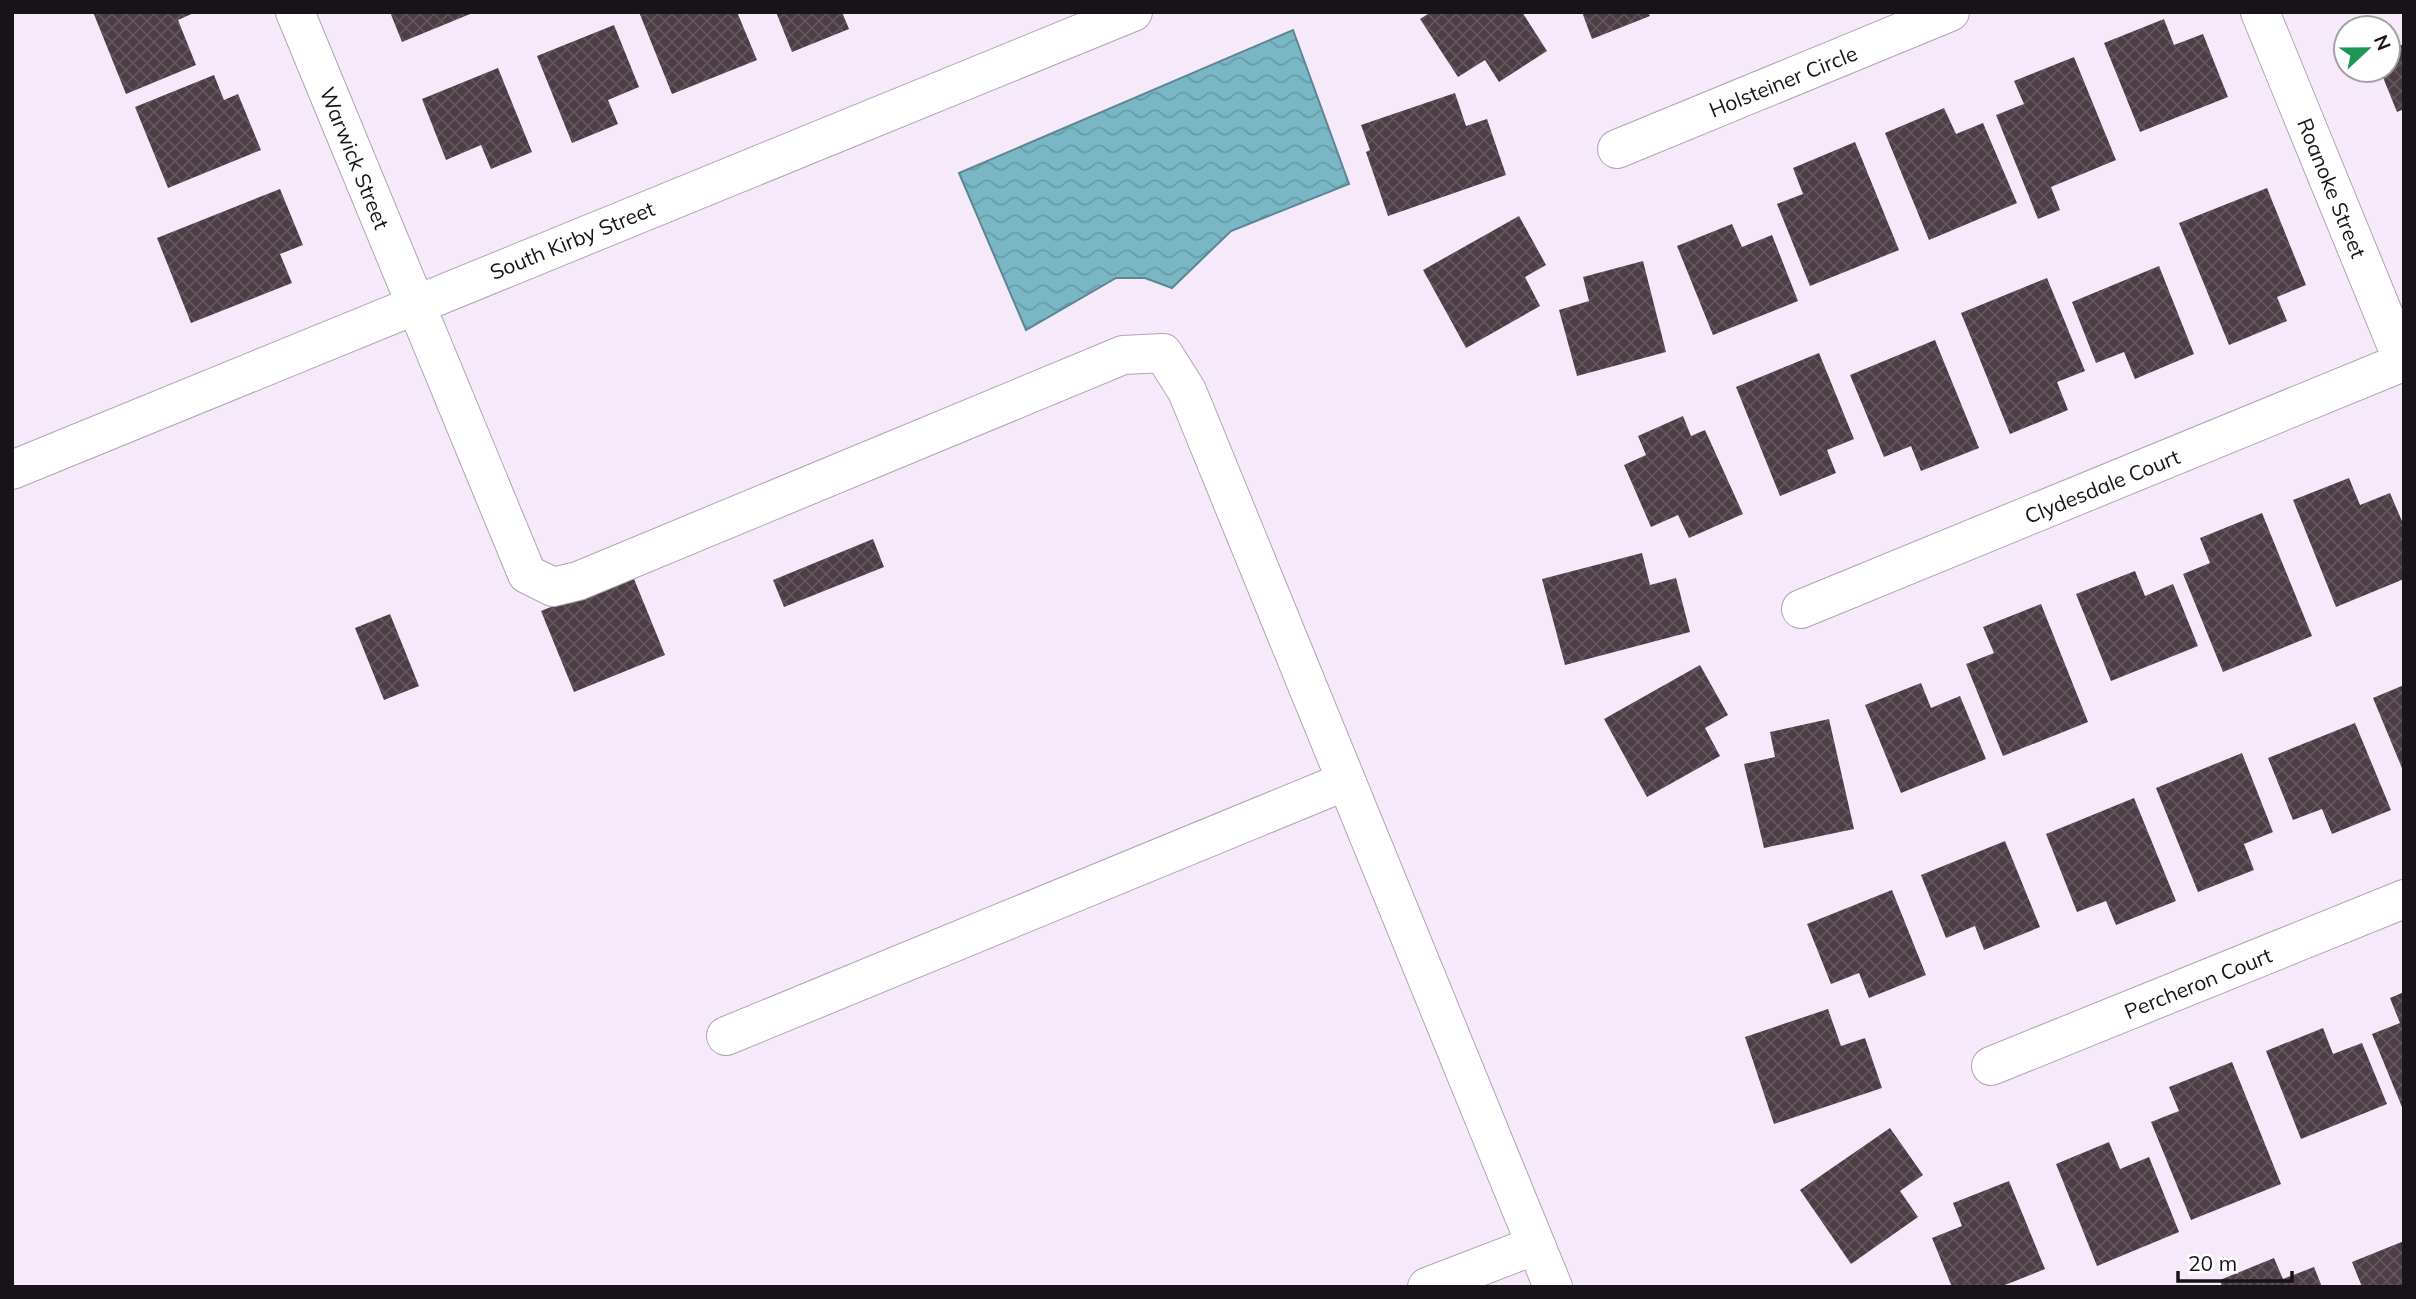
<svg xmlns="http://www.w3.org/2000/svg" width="2416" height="1299" font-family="Mulish,sans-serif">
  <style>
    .water { fill: url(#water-waves); stroke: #5c8691; stroke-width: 2 }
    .building { fill: url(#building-cross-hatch) }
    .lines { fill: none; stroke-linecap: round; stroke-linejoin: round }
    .street-casing { stroke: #b0a5b4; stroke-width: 40 }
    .secondary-casing { stroke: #b0a5b4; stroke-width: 40 }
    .street { stroke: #fff; stroke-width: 38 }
    .secondary { stroke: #fff; stroke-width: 38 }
    .labels { text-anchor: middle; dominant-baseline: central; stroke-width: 7; stroke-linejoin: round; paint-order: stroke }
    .street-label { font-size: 21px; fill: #171318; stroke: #fff }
  </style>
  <defs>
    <pattern id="water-waves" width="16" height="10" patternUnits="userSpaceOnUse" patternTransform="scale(1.75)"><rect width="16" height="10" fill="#7ab7c5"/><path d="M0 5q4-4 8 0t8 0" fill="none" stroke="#699ca8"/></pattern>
    <pattern id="building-cross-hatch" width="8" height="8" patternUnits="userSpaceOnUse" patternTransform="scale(1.75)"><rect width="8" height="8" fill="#4d3d45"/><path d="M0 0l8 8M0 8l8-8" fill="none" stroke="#63565c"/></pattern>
  </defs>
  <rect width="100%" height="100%" fill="#f5e9fa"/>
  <!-- water -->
  <path class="water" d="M1293,30L1349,184L1231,231L1172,288L1145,278H1116L1026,330L959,173Z"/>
  <!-- building -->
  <path class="building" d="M93,12H196L178,20L196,65L126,94Z
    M390,12H475L402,42Z
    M639,12H737L757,60L672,94Z
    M776,12H842L849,29L792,52Z
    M1431,12H1522L1547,51L1499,82L1485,60L1458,77L1420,19Z
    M1582,12H1648L1650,16L1592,39Z
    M2164,19L2174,45L2203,34L2228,97L2140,132L2104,43Z
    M614,25L639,87L608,100L618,124L572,143L537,56Z
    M2404,44V109L2397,112L2380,70H2388V50Z
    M2074,57L2116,160L2051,187L2060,210L2038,219L1996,115L2024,104L2014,81Z
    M498,68L532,152L491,169L481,145L446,160L422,99Z
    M214,75L224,100L238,94L261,150L168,188L135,107Z
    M1455,93L1466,126L1487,119L1506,175L1388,216L1366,152L1370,150L1361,125Z
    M1944,108L1956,134L1983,123L2017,203L1929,240L1885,133Z
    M1855,142L1899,250L1810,286L1777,204L1803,194L1793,168Z
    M2267,188L2306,285L2277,297L2287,321L2229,345L2179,223Z
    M280,189L303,245L280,254L292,283L191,323L157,238Z
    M1519,216L1546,265L1525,277L1540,306L1466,348L1423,270Z
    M1732,224L1742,247L1772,235L1798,301L1713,335L1677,246Z
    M1643,261L1666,352L1577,376L1559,310L1589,301L1583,277Z
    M2159,266L2194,354L2135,379L2124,352L2096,363L2072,302Z
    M2047,278L2085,371L2057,382L2068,410L2010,434L1961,313Z
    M1935,340L1979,448L1921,471L1911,446L1884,457L1850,375Z
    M1819,353L1854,439L1827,450L1836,473L1780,496L1736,387Z
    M1683,416L1691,436L1705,430L1743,514L1689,538L1678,515L1651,527L1624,465L1646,455L1638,436Z
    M2349,478L2360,505L2390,493L2404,526V579L2336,607L2293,500Z
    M2262,513L2312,636L2223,672L2183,574L2210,563L2200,538Z
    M873,539L884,567L784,607L773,580Z
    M1642,553L1650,585L1676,578L1690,632L1565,665L1542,579Z
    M2135,571L2145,596L2173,584L2198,646L2111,681L2076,594Z
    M632,574L665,655L574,692L541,611Z
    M2041,604L2088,722L2003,756L1966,664L1994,653L1983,627Z
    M390,614L419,686L384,700L355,628Z
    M1700,665L1728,715L1705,728L1720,756L1647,797L1604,719Z
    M1921,683L1931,708L1960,696L1986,759L1901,793L1865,705Z
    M2404,685V773L2373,698Z
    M1829,719L1854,829L1764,848L1744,764L1775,757L1770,732Z
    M2355,723L2391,810L2332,834L2322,809L2293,820L2268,758Z
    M2242,753L2273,832L2244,844L2254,870L2198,892L2156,788Z
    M2134,798L2176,901L2116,925L2106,901L2077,912L2046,834Z
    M2005,841L2040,927L1984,950L1975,926L1946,938L1921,875Z
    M1892,890L1926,975L1869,998L1859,973L1831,984L1807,924Z
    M2404,992V1112L2372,1034L2400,1023L2390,998Z
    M1828,1009L1841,1046L1865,1038L1882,1088L1774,1124L1745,1037Z
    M2323,1028L2333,1054L2362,1043L2387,1104L2301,1139L2266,1051Z
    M2232,1062L2281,1184L2191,1220L2151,1122L2179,1111L2169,1087Z
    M1890,1128L1923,1175L1900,1191L1918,1217L1851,1264L1800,1190Z
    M2109,1142L2120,1169L2149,1157L2179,1232L2097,1266L2056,1164Z
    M2009,1181L2045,1269L2000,1287H1952L1932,1238L1962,1226L1953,1203Z
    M2404,1241V1287H2362L2352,1262Z
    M2274,1258L2283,1279L2314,1267L2322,1287H2222L2220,1280Z"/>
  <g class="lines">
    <!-- street casing -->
    <g class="street-casing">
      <path id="street" d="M295,12L527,574L553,587L578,581L1123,355L1163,353L1187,391L1553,1287
        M2260,12L2404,364
        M1617,149L1950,12
        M1801,609L2403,362
        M726,1036L1346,781
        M1991,1066L2404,899
        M1427,1287L1536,1245"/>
    </g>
    <!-- secondary casing -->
    <g class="secondary-casing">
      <path id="secondary" d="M12,470L1133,12"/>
    </g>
    <!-- street -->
    <use href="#street" class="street"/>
    <!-- secondary -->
    <use href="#secondary" class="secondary"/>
  </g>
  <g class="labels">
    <!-- street labels -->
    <g class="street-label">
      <text transform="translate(1783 81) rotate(-22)">Holsteiner Circle</text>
      <text transform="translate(355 158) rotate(68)">Warwick Street</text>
      <text transform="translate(2332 188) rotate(68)">Roanoke Street</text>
      <text transform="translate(572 240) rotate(-22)">South Kirby Street</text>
      <text transform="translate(2102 486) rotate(-22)">Clydesdale Court</text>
      <text transform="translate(2198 983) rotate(-22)">Percheron Court</text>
    </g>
  </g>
  <!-- border -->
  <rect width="2416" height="1299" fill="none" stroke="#171318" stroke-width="28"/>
  <!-- north arrow -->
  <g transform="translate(2367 49) rotate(68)"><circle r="33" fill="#ffffff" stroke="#a2a1a3" stroke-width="2"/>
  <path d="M0-5L12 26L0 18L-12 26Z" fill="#1e9754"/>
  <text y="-10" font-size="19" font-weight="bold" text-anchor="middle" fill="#171318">N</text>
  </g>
  <!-- scale -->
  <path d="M2178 1271v10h114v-10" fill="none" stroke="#171318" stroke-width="3.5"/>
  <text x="2188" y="1271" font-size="21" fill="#171318" stroke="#ffffff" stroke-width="5" paint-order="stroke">20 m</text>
</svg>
